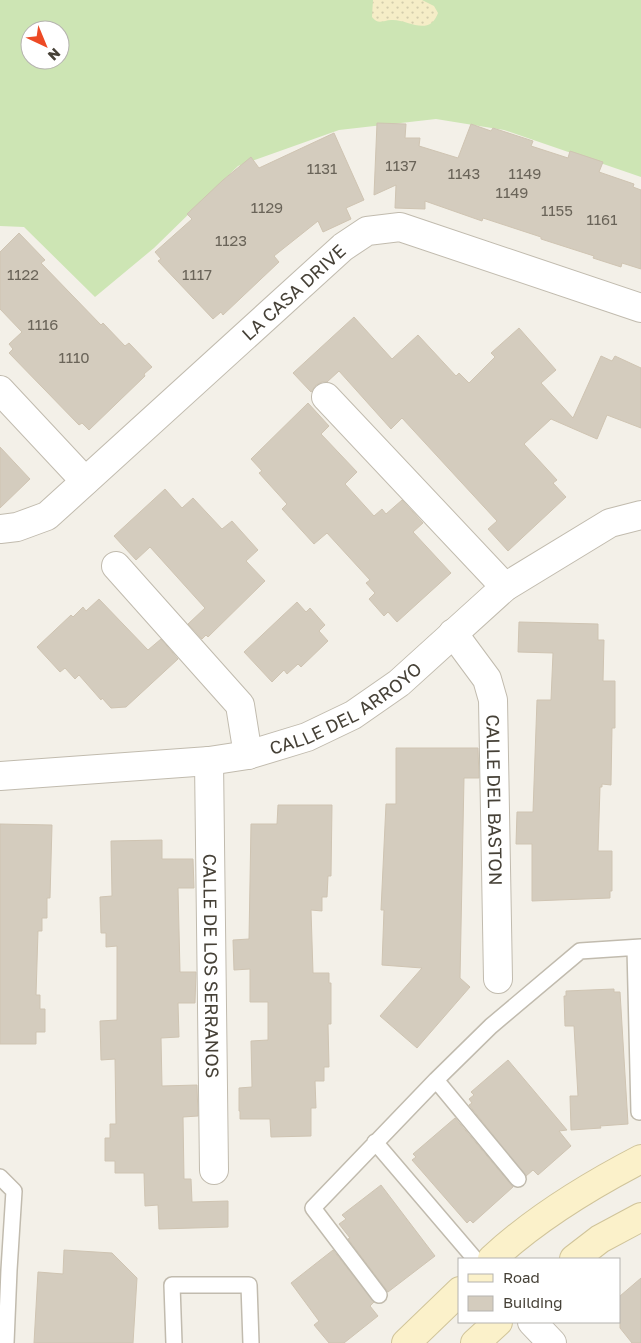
<svg xmlns="http://www.w3.org/2000/svg" width="641" height="1343" font-family="'Golos Text',sans-serif">
  <style>
    .grass { fill: #cde5b4; fill-rule: evenodd }
    .sand { fill: url(#sand-dots) }
    .building { fill: #d4ccbe; stroke: #cfc4b2 }
    .lines { fill: none; stroke-linecap: round; stroke-linejoin: round }
    .lane-casing { stroke: #c1bbae; stroke-width: 18 }
    .street-casing { stroke: #c1bbae; stroke-width: 30 }
    .secondary-casing { stroke: #d0c49a; stroke-width: 30 }
    .lane { stroke: #fff; stroke-width: 15 }
    .street { stroke: #fff; stroke-width: 28 }
    .secondary { stroke: #fbf1ca; stroke-width: 28 }
    .labels { text-anchor: middle; dominant-baseline: central; stroke-width: 4; stroke-linejoin: round; paint-order: stroke }
    .number-label { font-size: 15px; fill: #6a6459 }
    .street-label { font-size: 18px; fill: #464137; stroke: #fff }
  </style>
  <defs>
    <pattern id="sand-dots" width="8" height="8" patternUnits="userSpaceOnUse" patternTransform="scale(1.25)"><rect width="8" height="8" fill="#f5edc7"/><path d="M2 2h.1M6 6h.1" fill="none" stroke="#d3ccac" stroke-width="1.8" stroke-linecap="round"/></pattern>
  </defs>
  <rect width="100%" height="100%" fill="#f3f0e8"/>
  <!-- grass -->
  <path class="grass" d="M0,0H641V177L504,130L436,119L339,130L238,166L154,248L95,297L24,227L0,226ZM30,30H60V60H30Z"/>
  <!-- sand -->
  <path class="sand" d="M373,0H422L434,6L438,13C429,37 409,20 393,20C384,19 379,26 372,17Z"/>
  <!-- building -->
  <path class="building" d="M377,123L406,124L405,138H420L419,146L458,158L471,124L491,131L493,128L533,141L531,146L568,158L570,151L603,162L599,172L634,184L633,187L641,190V269L622,263L621,267L593,258L594,256L541,239V237L483,218L482,221L425,201V209L395,208L396,185L374,195Z
    M334,133L364,200L346,208L351,219L323,232L318,221L274,256L279,262L223,315L221,312L213,319L158,261L161,259L155,252L192,219L187,214L223,180L251,157L259,168Z
    M19,233L45,260L41,263L101,325L103,323L125,346L129,343L152,367L144,374L145,376L89,430L82,423L79,425L9,353L13,349L9,344L22,332L0,309V252Z
    M354,317L392,359L418,335L456,376L459,373L469,383L495,357L491,353L519,328L556,370L541,383L573,418L601,356L612,361L615,356L641,368V428L607,415L597,439L551,419L524,444L557,480L553,483L566,497L508,551L488,529L497,521L402,418L391,429L339,371L327,382H322L316,385L311,392L293,373Z
    M308,403L329,426L321,434L357,472L345,484L374,516L382,509L386,514L402,500L423,523L413,532L451,573L397,622L388,612L384,616L369,599L375,593L366,583L370,580L327,533L314,544L282,509L287,504L259,473L262,471L251,459Z
    M0,447L30,479L0,508Z
    M165,489L182,508L193,498L222,529L232,521L258,550L246,561L265,581L208,637L206,635L202,639L188,624L205,608L150,547L136,560L114,536Z
    M99,599L148,650L161,639L178,659L126,707L111,708L102,698L101,700L79,675L75,679L65,668L60,672L37,647L71,615L73,617L83,607L86,611Z
    M297,602L306,612L310,608L325,625L319,631L328,641L301,667L298,664L287,674L284,670L272,682L244,652Z
    M519,622L598,624V640H604L603,681H615V728H612L611,785L602,784V787H600L598,851H612V891H610V898L532,901V844H516L517,812H533L537,700H551L553,653L518,652Z
    M396,748H478L479,778H464L460,978L470,987L417,1048L380,1016L422,968L382,965L384,910H381L386,804H396Z
    M278,805H332L331,876H328L327,897H322V911L311,910L313,973H329V983H331V1024H328L329,1067H324V1081H315L316,1108H311V1136L271,1137L270,1119H240V1111H239V1088L252,1087L251,1041L268,1040V1002H250V969L234,970L233,940L249,939L251,824H277Z
    M0,824L52,825L50,898H47V918H42V931H38L36,995H40V1009H45V1032H36V1044H0Z
    M162,840V859H193L194,888H178L180,972H196L195,1003H178L179,1037L161,1038L162,1086L197,1085L198,1116L183,1117L184,1179H191L192,1202L228,1201V1227L159,1229L158,1205L145,1206L144,1173H115V1161H105V1138H110V1124H116L115,1059L101,1060L100,1021L117,1020V946L106,947V933H101L100,897L112,896L111,841Z
    M614,989V992H620L628,1124L600,1126L601,1128L571,1130L570,1096H578L574,1026H565L564,996H566V991Z
    M508,1060L567,1130L559,1131L571,1146L538,1175L533,1170L526,1176L469,1105L472,1103L469,1099L474,1095L471,1092Z
    M455,1118L513,1187L473,1223L470,1220L467,1223L412,1160L416,1157L413,1154Z
    M381,1185L435,1256L388,1292L348,1239L350,1238L339,1224L346,1219L342,1215Z
    M64,1250L112,1253L137,1278L133,1343H34L38,1272L63,1274Z
    M333,1250L374,1302L370,1306L378,1316L344,1343H329L314,1325L319,1321L291,1283Z
    M641,1278V1343H632L620,1328V1296Z"/>
  <g class="lines">
    <!-- lane casing -->
    <g class="lane-casing">
      <path id="lane" d="M635,948L639,1112
        M436,1080L518,1179
        M375,1142L475,1259
        M0,1177L14,1191L9,1270L6,1343
        M379,1295L313,1208L436,1080L491,1026L580,951L641,947
        M174,1343L172,1285H249L251,1343"/>
    </g>
    <!-- street casing -->
    <g class="street-casing">
      <g id="street">
        <path d="M0,390L85,481"/>
        <path d="M326,397L505,587"/>
        <path id="s1" d="M0,529L17,527L47,516L343,247L367,231L400,227L641,308"/>
        <path d="M116,566L240,705L248,755"/>
        <path id="s2" d="M453,633L487,679L493,700L498,979"/>
        <path id="s3" d="M209,761L214,1170"/>
        <path id="s4" d="M0,776L209,761L248,755L307,737L353,715L399,683L505,587L610,523L641,515"/>
        <path d="M532,1322L552,1343"/>
      </g>
    </g>
    <!-- secondary casing -->
    <g class="secondary-casing">
      <path id="secondary" d="M492,1259C536,1218 587,1187 641,1159
        M574,1259L600,1239L641,1217
        M406,1343L460,1291
        M475,1343L498,1322"/>
    </g>
    <!-- lane -->
    <use href="#lane" class="lane"/>
    <!-- street -->
    <use href="#street" class="street"/>
    <!-- secondary -->
    <use href="#secondary" class="secondary"/>
  </g>
  <g class="labels">
    <!-- number labels -->
    <g class="number-label">
      <text x="401" y="165">1137</text>
      <text x="322" y="168">1131</text>
      <text x="464" y="173">1143</text>
      <text x="525" y="173">1149</text>
      <text x="512" y="192">1149</text>
      <text x="267" y="207">1129</text>
      <text x="557" y="210">1155</text>
      <text x="602" y="219">1161</text>
      <text x="231" y="240">1123</text>
      <text x="23" y="274">1122</text>
      <text x="197" y="274">1117</text>
      <text x="43" y="324">1116</text>
      <text x="74" y="357">1110</text>
    </g>
    <!-- street labels -->
    <g class="street-label">
      <text stroke="none"><textPath href="#s1" startOffset="382">LA CASA DRIVE</textPath></text>
      <text stroke="none"><textPath href="#s4" startOffset="358">CALLE DEL ARROYO</textPath></text>
      <text stroke="none"><textPath href="#s2" startOffset="179">CALLE DEL BASTON</textPath></text>
      <text stroke="none"><textPath href="#s3" startOffset="205">CALLE DE LOS SERRANOS</textPath></text>
    </g>
  </g>
  <!-- legend -->
  <rect x="458" y="1258" width="162" height="65" fill="#ffffff" stroke="#b5b3af"/>
  <rect x="468" y="1274" width="25" height="8" fill="#fbf1ca" stroke="#b5b3af"/>
  <text x="503" y="1283" font-size="15" fill="#464137">Road</text>
  <rect x="468" y="1296" width="25" height="15" fill="#d4ccbe" stroke="#b5b3af"/>
  <text x="503" y="1308" font-size="15" fill="#464137">Building</text>
  <!-- north arrow -->
  <g transform="translate(45 45) rotate(136)"><circle r="24" fill="#ffffff" stroke="#b5b3af"/>
  <path d="M0-4L9 19L0 12L-9 19Z" fill="#ed4a25"/>
  <text y="-8" font-size="14" font-weight="bold" text-anchor="middle" fill="#464137">N</text>
  </g>
</svg>
